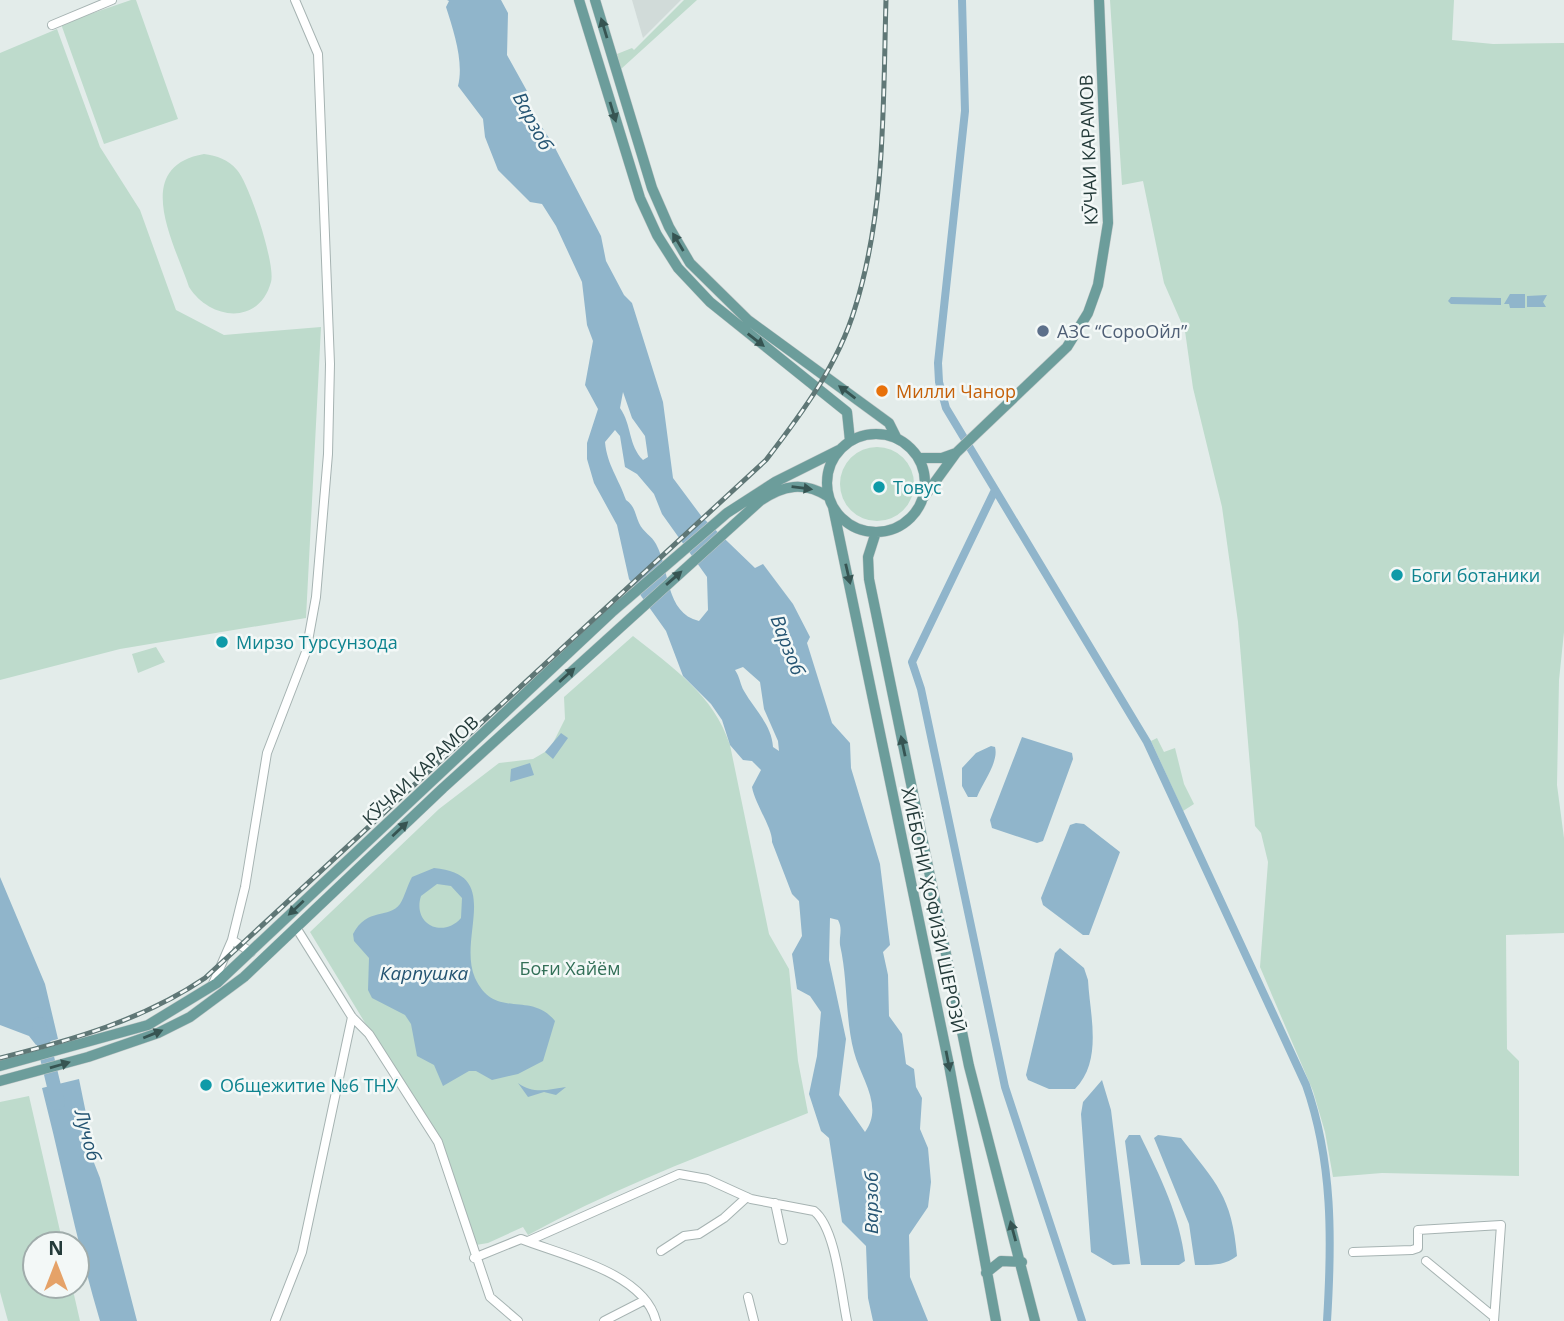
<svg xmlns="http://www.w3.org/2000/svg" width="1564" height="1321" font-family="'Open Sans',sans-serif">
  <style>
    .built { fill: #d1dbd9 }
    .green { fill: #bedbcc }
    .water { fill: #90b5cb; fill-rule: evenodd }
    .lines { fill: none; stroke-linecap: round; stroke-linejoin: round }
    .canal { stroke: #90b5cb; stroke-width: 8 }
    .river { stroke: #90b5cb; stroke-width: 14 }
    .minor-casing { stroke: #a6b3b2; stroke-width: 10 }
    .major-casing { stroke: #c2c8c8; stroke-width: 11 }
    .minor { stroke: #fff; stroke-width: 8 }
    .major { stroke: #6c9d9b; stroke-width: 10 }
    .rail-casing { stroke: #5f7776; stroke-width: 5 }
    .rail { stroke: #f3f8f7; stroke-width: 2.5; stroke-dasharray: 8; stroke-linecap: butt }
    .oneway { fill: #365452 }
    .service-dot { fill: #5c6f8a; stroke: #f3f8f7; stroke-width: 2.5 }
    .food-dot { fill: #e8710a; stroke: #f3f8f7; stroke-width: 2.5 }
    .culture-dot { fill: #0f9aa8; stroke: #f3f8f7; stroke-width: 2.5 }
    .labels { text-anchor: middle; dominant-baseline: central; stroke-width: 5; stroke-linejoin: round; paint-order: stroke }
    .street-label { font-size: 18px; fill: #243b3a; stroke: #f3f8f7 }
    .service-label { font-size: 18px; fill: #4e5e75; stroke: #f3f8f7; text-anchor: start }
    .food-label { font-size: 18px; fill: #c56008; stroke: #f3f8f7; text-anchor: start }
    .culture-label { font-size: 18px; fill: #0d838f; stroke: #f3f8f7; text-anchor: start }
    .park-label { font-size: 18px; fill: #326f57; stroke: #f3f8f7 }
    .water-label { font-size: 19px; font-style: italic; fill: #245472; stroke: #f3f8f7 }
  </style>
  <rect width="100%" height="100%" fill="#e3ecea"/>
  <!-- built -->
  <path class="built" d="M632,0H681L643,38Z"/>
  <!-- green -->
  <path class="green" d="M131,0H136L178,119L104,144L61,24Z
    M684,0H697L621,69L617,54L632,48L634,50Z
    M1110,0H1454L1452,40L1493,44L1564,43V632L1559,680L1557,785L1564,838V933L1506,935L1507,1049L1519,1061V1176L1382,1173L1333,1177L1325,1132L1313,1091L1260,967L1268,862L1261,833L1255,826L1238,622L1222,507L1193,388L1185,331L1164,283L1143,181L1122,185Z
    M57,29L100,147L140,210L176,310L224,335L321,327L306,618L120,649L0,680V53Z
    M204,154C217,156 228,159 237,170C249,183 276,265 271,282C259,326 210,320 189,287C174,242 131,167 204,154Z
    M840 484a37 37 0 1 1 74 0a37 37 0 1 1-74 0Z
    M633,636C672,667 714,695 730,745L769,934L789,969L798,1061L808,1113C713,1151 617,1186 528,1235L523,1227L488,1243L476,1245L451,1175L422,1117L310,932L439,809L499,763L533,759L550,749L565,719L564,697Z
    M156,647L165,662L138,673L132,654Z
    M1157,738L1164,752L1175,748L1184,784L1194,804L1183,811L1151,741Z
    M29,1096L63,1244H35V1286H72L80,1321H8L0,1292V1102Z"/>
  <!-- water -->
  <path class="water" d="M447,0H501L508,13L507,55L527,91V105L553,144L601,236L606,261L624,295L632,303L663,402L673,478L702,517L755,568L763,564L793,604L810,637L807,643L832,723L850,743L851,768L880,864L890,945L883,952L888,975L889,1016L902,1034L906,1064L914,1069L916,1087L922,1098L920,1129L928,1148L931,1182L928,1207L909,1235L910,1277L928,1321H873L868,1298L866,1246L842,1222L829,1138L821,1131L809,1094L817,1056L821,1012L810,996L797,989L792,954L802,936L799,901L792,894L772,842C773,829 755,804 752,787L761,770L752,761L743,760L730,745L722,720L711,704L683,676L666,631L629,579L617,525L594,483L587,459V443L598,409L585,385L593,341L587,325L582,282L556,226L542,204L530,202L498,170L485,137L483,119L458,86C464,62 454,32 446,7L449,1ZM623,392L632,418L645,436L648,457L643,460C628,445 632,425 620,408ZM615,430L620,436L625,467L637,474L654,494L662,514L707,577L708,610L699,621C665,613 670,569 656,544C652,536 643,532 639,523C635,514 635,506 626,500C619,479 607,465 605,442ZM743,667L760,682L764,709L778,741L779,751L773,747C772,725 754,709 744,691C740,684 740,677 735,670ZM830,918L838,920C843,929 839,936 840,945C848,980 845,1018 854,1052C861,1079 884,1106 865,1132L839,1095L846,1039L829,960Z
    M1510,294H1525V308H1510L1509,304H1504Z
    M1547,295L1543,302L1546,307H1527V296Z
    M1451,297L1501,298V305L1451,304L1448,301Z
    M561,733L568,738L553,759L545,752Z
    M1022,737L1072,753L1073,759L1043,841L1037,843L992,828L990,820Z
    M991,746L995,747C999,762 983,782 977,797H968L962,786V768L976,753Z
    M530,763L534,775L510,782L511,769Z
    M1076,823L1084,824L1120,852L1089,935H1083L1043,905L1041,898L1070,825Z
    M434,868C504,874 457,937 475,978C495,1021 530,990 555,1021L543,1061L518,1074L492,1080L476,1071H469L443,1086L434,1065L417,1056L411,1024L405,1015L372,998L368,990L369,958L354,941L353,934C367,907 389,919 400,904C405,896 407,886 412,877ZM437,884L451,886L462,898L461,918C443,939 412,924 421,896Z
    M0,877L45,984L58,1039L36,1045L29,1036L0,1025Z
    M1060,948L1084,968L1088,980C1090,1016 1103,1060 1075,1089H1049L1028,1080L1026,1075L1055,953Z
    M79,1079L90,1133L89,1150L100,1178L137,1321H100C77,1244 62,1166 42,1088Z
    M1102,1080L1111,1110L1130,1264L1113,1265L1091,1252L1081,1114L1083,1102Z
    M518,1083C534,1095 550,1089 566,1087L556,1095L544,1092L528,1097Z
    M1129,1135H1140C1160,1176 1180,1216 1185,1261L1179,1265H1141L1125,1141Z
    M1158,1135L1181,1138C1216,1183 1232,1196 1237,1256C1224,1266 1211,1265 1195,1265L1189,1224L1154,1138Z"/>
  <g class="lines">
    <!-- canal -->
    <path class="canal" d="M962,0L965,111L938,363L939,382L946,408L1147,742L1306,1085C1333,1162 1332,1241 1327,1321
      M995,490L912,662L921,689L1005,1087L1082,1321"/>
    <!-- river -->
    <path class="river" d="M39,1024L58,1103"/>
    <!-- minor casing -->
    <g class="minor-casing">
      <path id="minor" d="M52,25L112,0
        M297,929L352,1017L369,1034L438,1142L490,1297L518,1321
        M232,940L251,952
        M212,986L232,940L245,887L267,753L306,652L316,597L328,454L330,364L318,54L295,0
        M775,1203L783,1240
        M528,1241L679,1174L707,1179L751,1199L814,1211C836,1228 841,1293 847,1321
        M661,1251L684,1236L699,1234L724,1218L747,1197
        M1353,1252L1412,1250L1418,1248V1230L1501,1225L1494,1321
        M474,1258L521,1239C561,1255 644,1272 656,1321
        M1426,1261L1494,1317
        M748,1297L754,1321
        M275,1321L302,1252L352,1017
        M604,1321L645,1300"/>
    </g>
    <!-- major casing -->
    <g class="major-casing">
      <path id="major" d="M579,0L640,198L657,235L678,268L710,302L847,412L850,441
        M595,0L652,188L669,227L690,263L748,320L889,423L896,437
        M827 483a49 49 0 1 1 98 0a49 49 0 1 1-98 0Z
        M919,458H942L956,453
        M924,497L956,453L1067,347L1088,313L1098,285L1108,223L1099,0
        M833,507L949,1065L996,1321
        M876,532L868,557L869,579L969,1066L1035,1321
        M0,1066L148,1025L217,983L612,612L727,513L775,482L839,450
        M0,1081L88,1057L158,1033L190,1017L244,977L443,788L760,501C783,485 804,481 829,497
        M986,1273L1001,1261L1022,1262"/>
    </g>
    <!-- minor -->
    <use href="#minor" class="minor"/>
    <!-- major -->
    <use href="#major" class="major"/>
    <!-- rail casing -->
    <g class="rail-casing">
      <path id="rail" d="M0,1058C72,1040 143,1020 205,978L766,460C802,413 838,365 855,308C886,210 883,101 886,0"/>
    </g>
    <!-- rail -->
    <use href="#rail" class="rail"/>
  </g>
  <!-- one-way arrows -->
  <defs><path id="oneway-solid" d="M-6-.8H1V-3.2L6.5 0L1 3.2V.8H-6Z" transform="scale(1.75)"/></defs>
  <g class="oneway">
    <use href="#oneway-solid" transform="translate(604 28) rotate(-107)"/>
    <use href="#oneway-solid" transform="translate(613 112) rotate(73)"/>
    <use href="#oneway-solid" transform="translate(678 242) rotate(-121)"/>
    <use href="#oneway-solid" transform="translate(756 340) rotate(38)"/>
    <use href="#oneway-solid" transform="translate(847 392) rotate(-143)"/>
    <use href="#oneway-solid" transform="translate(802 488) rotate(7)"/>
    <use href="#oneway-solid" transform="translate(848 574) rotate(77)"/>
    <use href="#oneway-solid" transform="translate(674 578) rotate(-41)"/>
    <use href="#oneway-solid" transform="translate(567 675) rotate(-42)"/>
    <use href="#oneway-solid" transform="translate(903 746) rotate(-102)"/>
    <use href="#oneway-solid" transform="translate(400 829) rotate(-43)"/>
    <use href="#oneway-solid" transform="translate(296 908) rotate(137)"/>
    <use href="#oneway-solid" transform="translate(153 1034) rotate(-22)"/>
    <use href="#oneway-solid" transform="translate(948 1061) rotate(79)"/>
    <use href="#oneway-solid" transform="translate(60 1065) rotate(-16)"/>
    <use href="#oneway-solid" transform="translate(1013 1231) rotate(-105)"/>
  </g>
  <!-- markers -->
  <circle class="service-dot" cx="1043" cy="331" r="7"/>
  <circle class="food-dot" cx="882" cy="391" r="7"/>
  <g class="culture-dot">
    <circle cx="879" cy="487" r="7"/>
    <circle cx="1397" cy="575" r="7"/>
    <circle cx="222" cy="642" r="7"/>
    <circle cx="206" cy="1085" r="7"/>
  </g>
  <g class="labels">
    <!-- street labels -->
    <g class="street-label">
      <text transform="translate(1088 150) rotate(-92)">КӮЧАИ КАРАМОВ</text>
      <text transform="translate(420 770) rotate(-43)">КӮЧАИ КАРАМОВ</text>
      <text transform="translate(934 910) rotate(78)">ХИЁБОНИ ҲОФИЗИ ШЕРОЗӢ</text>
    </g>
    <!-- service labels -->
    <g class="service-label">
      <text x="1057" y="331">АЗС “СороОйл”</text>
    </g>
    <!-- food labels -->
    <g class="food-label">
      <text x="896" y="391">Милли Чанор</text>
    </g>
    <!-- culture labels -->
    <g class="culture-label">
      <text x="893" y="487">Товус</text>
      <text x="1411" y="575">Боги ботаники</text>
      <text x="236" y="642">Мирзо Турсунзода</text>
      <text x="220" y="1085">Общежитие №6 ТНУ</text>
    </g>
    <!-- park labels -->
    <g class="park-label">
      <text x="570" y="968">Боғи Хайём</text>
    </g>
    <!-- water labels -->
    <g class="water-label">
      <text transform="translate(533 121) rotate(62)">Варзоб</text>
      <text transform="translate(788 645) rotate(69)">Варзоб</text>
      <text x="424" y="973">Карпушка</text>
      <text transform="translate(88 1135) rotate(75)">Лучоб</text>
      <text transform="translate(871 1203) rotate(-90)">Варзоб</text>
    </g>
  </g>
  <!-- north arrow -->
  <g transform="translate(56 1265)"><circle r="33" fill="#f3f8f7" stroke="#a0acab" stroke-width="2"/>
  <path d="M0-5L12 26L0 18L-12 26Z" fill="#e5a268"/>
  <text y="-10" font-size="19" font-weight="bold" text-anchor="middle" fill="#243b3a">N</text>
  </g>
</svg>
